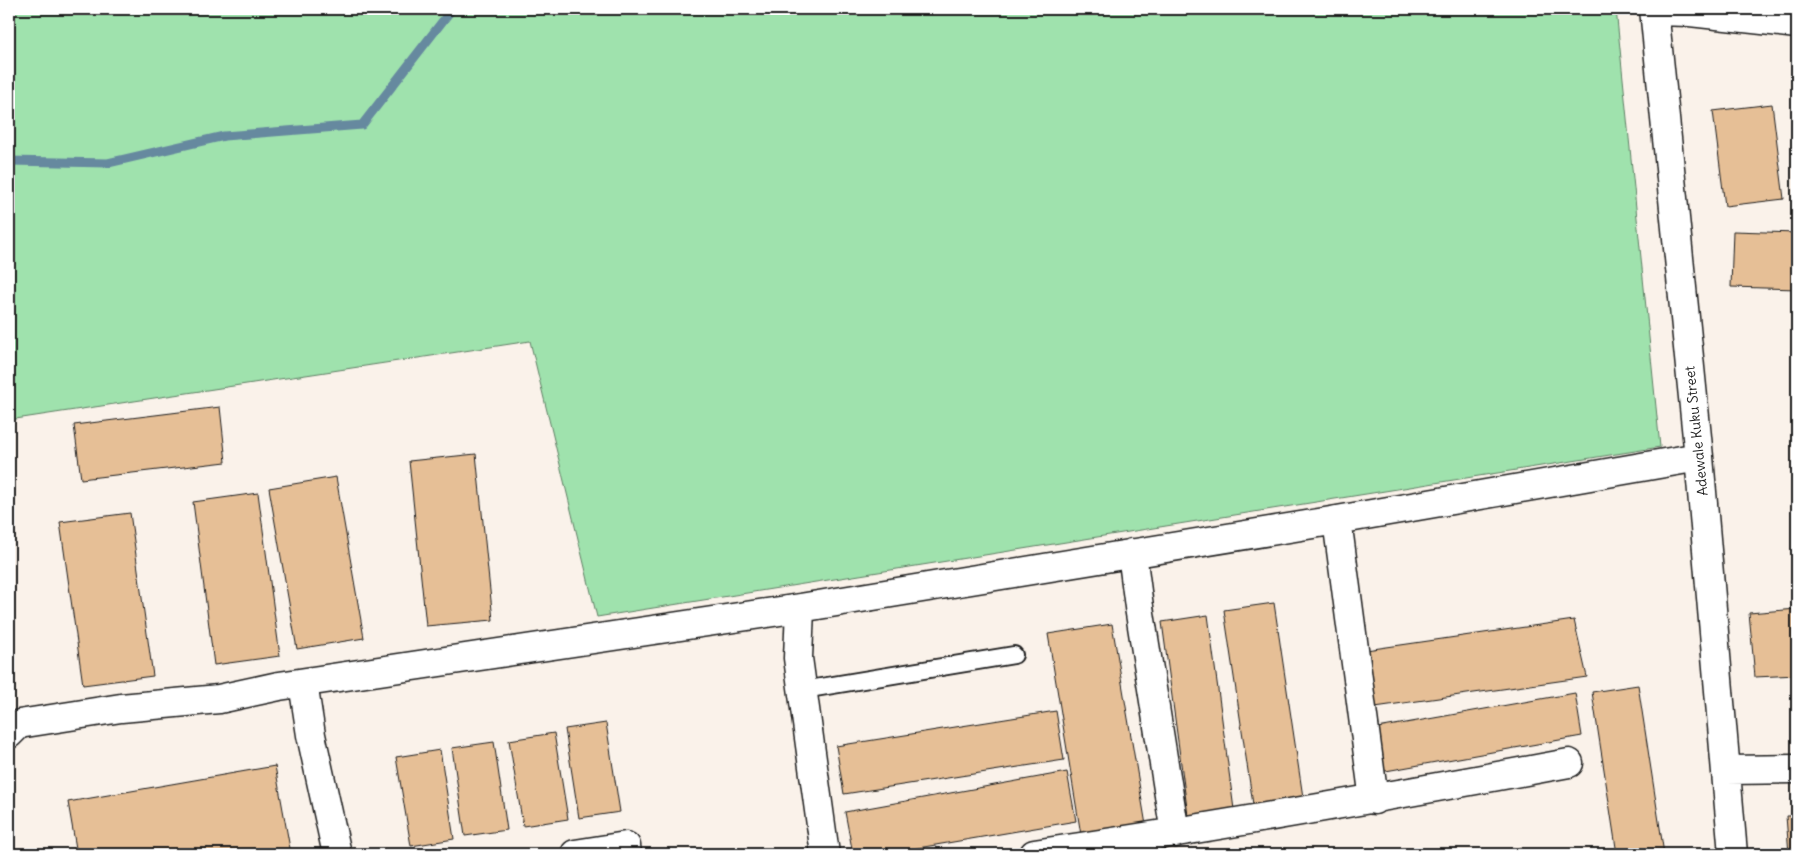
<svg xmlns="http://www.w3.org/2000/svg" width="1806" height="863" font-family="Delius,sans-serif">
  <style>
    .green { fill: #9fe2ad; stroke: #5e7f64 }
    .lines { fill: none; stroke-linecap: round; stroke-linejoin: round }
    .stream { stroke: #66899f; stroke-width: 9 }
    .building { fill: #e6bf96; stroke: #1c1c1c }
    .service-casing { stroke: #1c1c1c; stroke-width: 20 }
    .minor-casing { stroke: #1c1c1c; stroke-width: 31 }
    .service { stroke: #fff; stroke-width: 16 }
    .minor { stroke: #fff; stroke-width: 28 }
    .labels { text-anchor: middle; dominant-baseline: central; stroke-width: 5; stroke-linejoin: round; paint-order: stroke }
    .street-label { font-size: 14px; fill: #1c1c1c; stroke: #fff }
  </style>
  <rect width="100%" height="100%" fill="#faf2ea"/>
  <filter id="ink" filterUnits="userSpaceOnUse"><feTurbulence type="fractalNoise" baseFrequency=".02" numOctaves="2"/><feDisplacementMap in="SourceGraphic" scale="10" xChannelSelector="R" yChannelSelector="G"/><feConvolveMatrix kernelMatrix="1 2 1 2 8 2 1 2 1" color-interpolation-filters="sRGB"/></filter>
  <g filter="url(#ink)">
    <!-- green -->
    <path class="green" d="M9,9H1616L1660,447L597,617L530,341L9,420Z"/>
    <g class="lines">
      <!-- stream -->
      <path class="stream" d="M9,161L108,163L224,136L362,125L452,9"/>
    </g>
    <!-- building -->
    <path class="building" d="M1772,104L1784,199L1725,206L1713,111Z
      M1733,231L1797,233V289L1731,287Z
      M220,407L226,462L81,479L74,425Z
      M476,454L493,620L426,626L409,461Z
      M336,477L364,638L297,649L269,488Z
      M258,493L280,656L214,665L193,502Z
      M130,513L153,676L83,685L60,522Z
      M1274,603L1304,804L1254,811L1224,610Z
      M1797,609V675L1755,677L1749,613Z
      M1208,615L1235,817L1189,823L1162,622Z
      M1574,620L1587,677L1375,707L1366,650Z
      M1112,624L1147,831L1082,841L1048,634Z
      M1638,685L1664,854H1617L1592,692Z
      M1575,693L1582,736L1380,772L1372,729Z
      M1056,711L1064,760L844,794L836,746Z
      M606,723L620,812L579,818L565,729Z
      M554,733L568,819L523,826L509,740Z
      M494,742L507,830L465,836L452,748Z
      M440,750L454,839L411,846L396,757Z
      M275,766L291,854H77L68,802Z
      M1067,772L1076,821L883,854H853L845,812Z
      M1786,816H1797V854H1789Z
      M1521,848L1522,854H1480Z"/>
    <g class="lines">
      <!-- service casing -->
      <g class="service-casing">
        <path id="service" d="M803,690L1014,655"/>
      </g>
      <!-- minor casing -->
      <g class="minor-casing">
        <path id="minor" d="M1654,9L1699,457L1733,854
          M1654,11L1690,12L1797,24
          M1337,520L1374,800
          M1132,553L1139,607L1175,833
          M800,608L798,658L825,854
          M303,683L311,735L337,854
          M9,734L19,724L121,708L219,699L279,686L800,608L1337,520L1699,457
          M1727,770L1797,769
          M575,854L626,846L627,854
          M1034,854C1213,828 1391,796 1569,763"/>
      </g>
      <!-- service -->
      <use href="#service" class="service"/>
      <!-- minor -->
      <use href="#minor" class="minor"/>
    </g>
  </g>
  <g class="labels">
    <!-- street labels -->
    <g class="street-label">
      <text transform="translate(1696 431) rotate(-96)">Adewale Kuku Street</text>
    </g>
  </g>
  <!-- margin -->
  <rect width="1806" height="863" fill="none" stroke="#fff" stroke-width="30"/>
  <rect x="15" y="15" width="1776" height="833" fill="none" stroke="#1c1c1c" stroke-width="2" filter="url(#ink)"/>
</svg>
